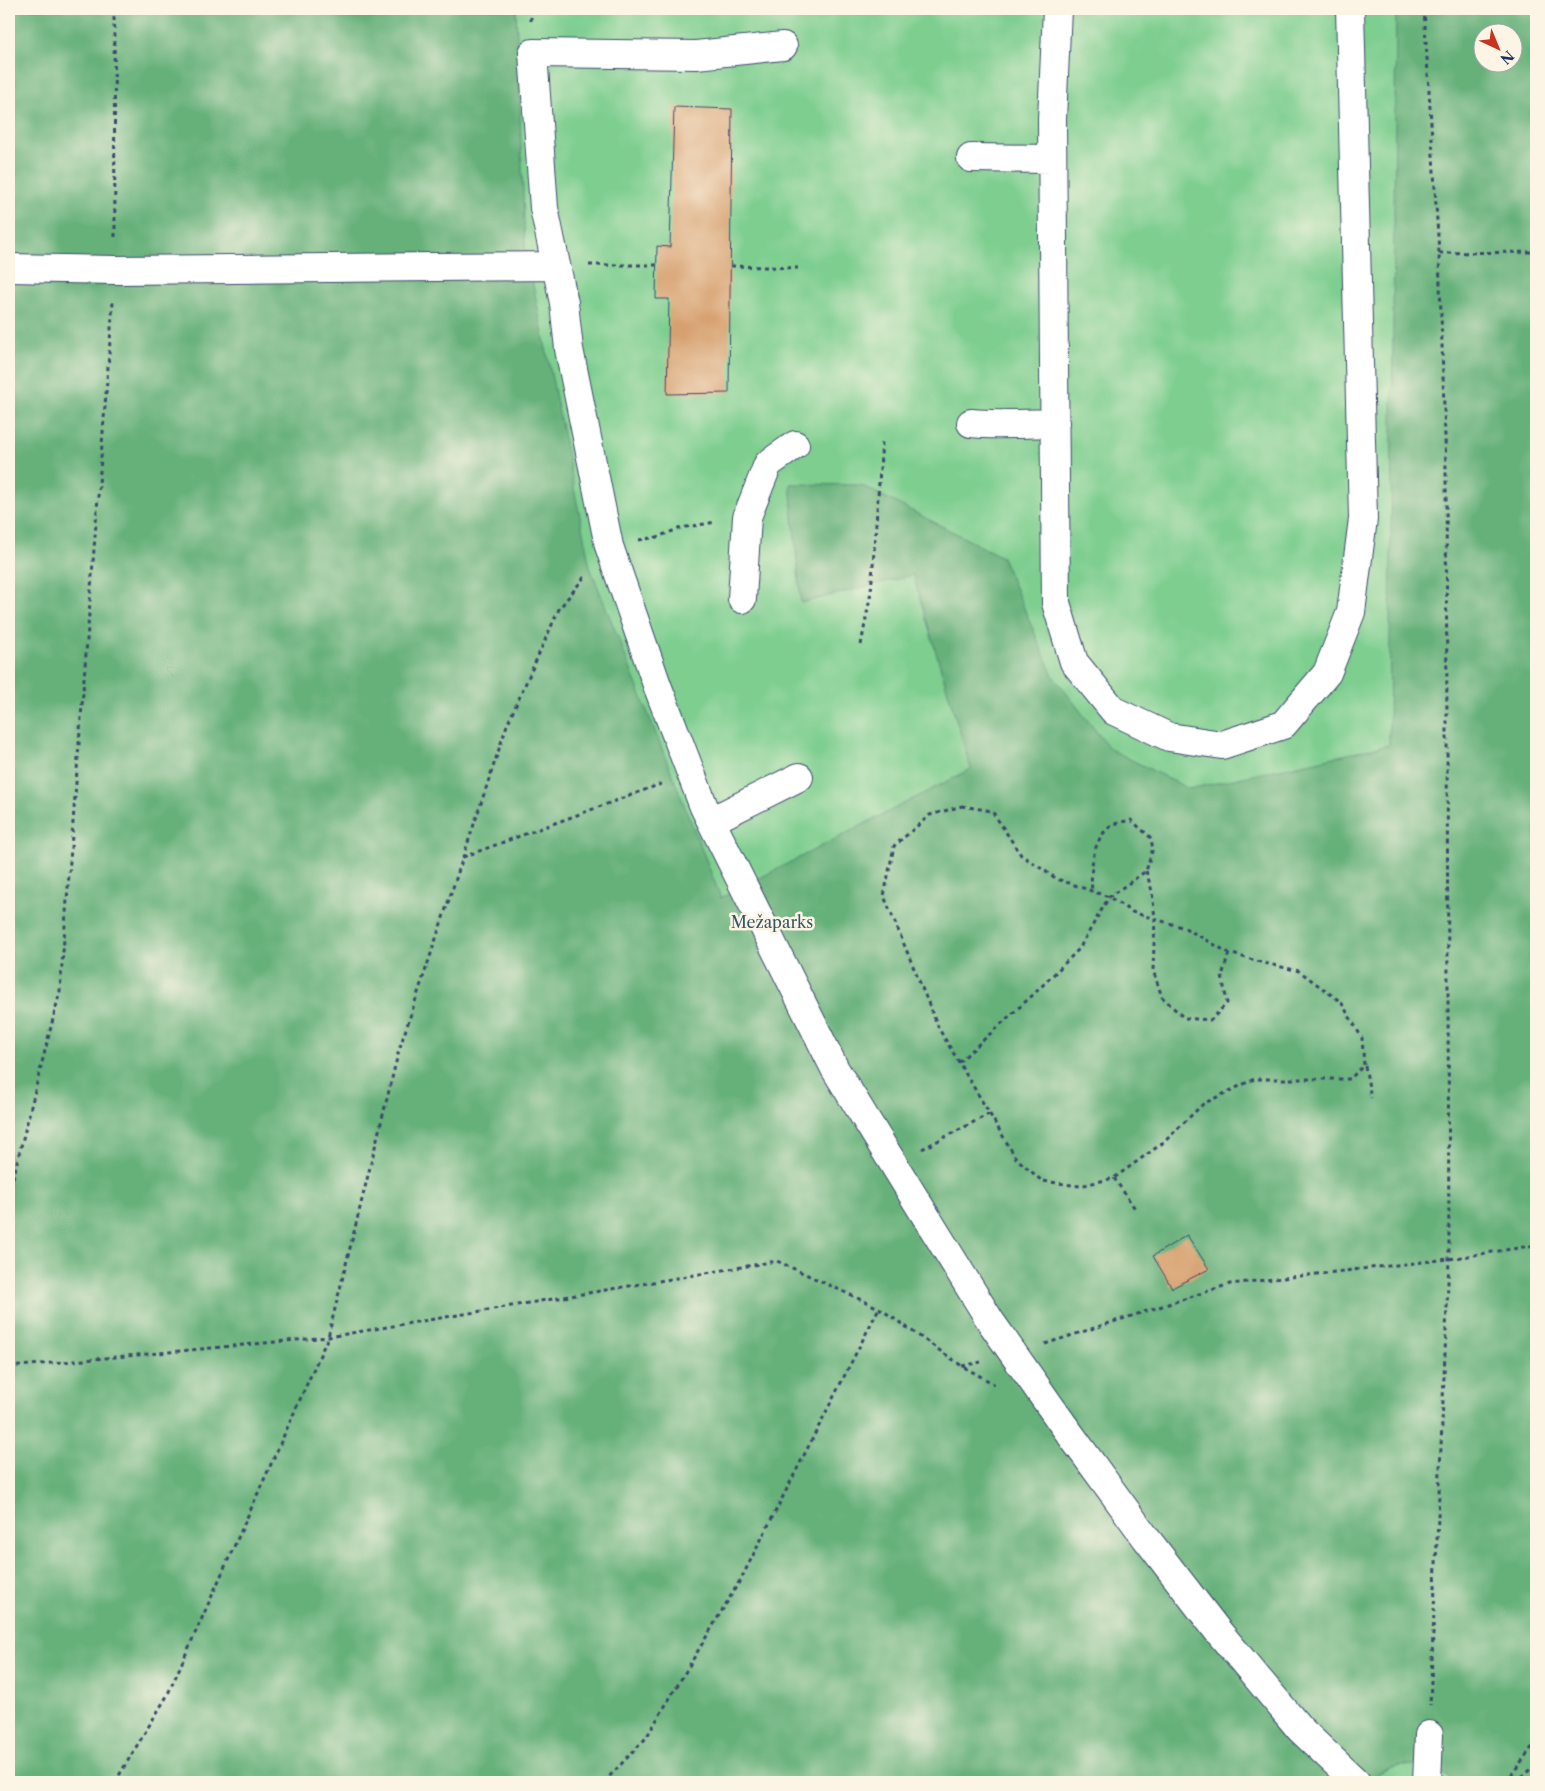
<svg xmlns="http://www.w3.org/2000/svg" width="1545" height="1791" font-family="'Libre Caslon Text',serif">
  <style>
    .green { fill: #7dce8f; stroke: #4c7e76; fill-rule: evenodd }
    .forest { fill: #66b17a; stroke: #40706c; fill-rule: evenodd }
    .building { fill: #d7a06f }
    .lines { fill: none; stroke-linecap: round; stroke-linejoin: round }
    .minor-casing { stroke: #3b496c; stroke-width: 30 }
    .path { stroke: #3b496c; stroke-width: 3; stroke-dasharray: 4 4; stroke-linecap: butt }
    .minor { stroke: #fff; stroke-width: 28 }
    .labels { text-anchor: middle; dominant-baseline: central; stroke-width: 5; stroke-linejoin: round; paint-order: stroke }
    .park-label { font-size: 16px; fill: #34576a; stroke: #fcf5e5 }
  </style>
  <rect width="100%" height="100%" fill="#fcf5e5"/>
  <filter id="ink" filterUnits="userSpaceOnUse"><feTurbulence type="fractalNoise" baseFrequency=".02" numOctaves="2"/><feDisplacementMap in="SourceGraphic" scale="10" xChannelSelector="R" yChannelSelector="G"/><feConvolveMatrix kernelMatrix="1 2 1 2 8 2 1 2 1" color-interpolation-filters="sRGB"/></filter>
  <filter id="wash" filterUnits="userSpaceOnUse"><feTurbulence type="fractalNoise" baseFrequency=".0096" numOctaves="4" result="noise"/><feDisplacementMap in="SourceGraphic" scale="20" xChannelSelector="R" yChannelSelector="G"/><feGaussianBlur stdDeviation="1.12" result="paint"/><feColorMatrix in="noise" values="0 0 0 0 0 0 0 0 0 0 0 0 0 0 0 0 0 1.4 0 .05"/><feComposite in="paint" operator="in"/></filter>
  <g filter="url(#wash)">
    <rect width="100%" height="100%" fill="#f3dcbe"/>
    <!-- green -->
    <path class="green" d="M9,9H1536V1782H9ZM1482,32H1512V62H1482Z"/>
    <!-- forest -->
    <path class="forest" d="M9,9H516L525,245L590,567L721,898L971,769L913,575L801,603L790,484L861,485L1002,557L1053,676L1110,749L1189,789L1389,745L1396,9H1536V1782C1512,1782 1487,1784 1463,1782C1455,1782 1446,1775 1438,1772C1413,1762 1387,1763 1367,1782H9ZM1482,32H1512V62H1482Z"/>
    <g id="blocks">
      <!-- building -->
      <path class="building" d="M674,107L732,109L729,393L667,394L669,299H656L657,246L670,247Z
        M1187,1235L1209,1269L1172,1288L1153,1256Z"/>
    </g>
  </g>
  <g filter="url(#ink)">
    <use href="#blocks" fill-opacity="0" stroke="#3b496c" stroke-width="1"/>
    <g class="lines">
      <!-- minor casing -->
      <g class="minor-casing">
        <path id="minor" d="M1057,9L1052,119L1056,603L1074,662L1114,711L1169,737L1222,745L1283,725L1327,673L1351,612L1363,519L1350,9
          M783,46L696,55L533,53L544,208L564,303L569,349L609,546L657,685L704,807L835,1069L991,1322L1062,1423L1146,1538L1217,1630L1300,1729L1356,1782
          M971,158L1052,159
          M9,268L115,270L556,266
          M971,423C999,426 1027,423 1055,423
          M742,599L747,517L768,464L795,445
          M711,821L799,777
          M1427,1782L1429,1735"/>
      </g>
      <!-- path -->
      <path class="path" d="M114,9L115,238
        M531,9V21
        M1424,9L1439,253L1446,468L1449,1259L1430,1705
        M1439,253L1536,252
        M589,265H656
        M731,266L798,268
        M639,540L657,537L681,528L716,522
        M861,645L871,592L882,442
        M962,806L992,811L1021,855L1057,879L1109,897L1132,912L1185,928L1229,953L1260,962L1299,971L1341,1002L1362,1038L1364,1065L1350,1079H1254L1203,1104L1164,1142L1114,1178L1080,1186L1042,1181L1016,1158L939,1029L884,896L894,846L930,815Z
        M463,857L661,784
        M1146,871L1152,891L1155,919L1153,970L1162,997L1184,1018L1211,1020L1227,1003L1222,976L1229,953
        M959,1062L1035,993L1079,949L1109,897L1146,871L1153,848L1150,837L1131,820C1126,821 1120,822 1115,824C1092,835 1090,869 1092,892
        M1365,1066L1371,1098
        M922,1149L989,1114
        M1114,1178L1136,1210
        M9,1194L60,991L113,302
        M1045,1344L1230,1284L1449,1259L1536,1245
        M962,1366L981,1362
        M9,1367L328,1337L777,1261L879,1308L962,1366L994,1384
        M115,1782L167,1696L328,1337L399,1050L507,725L559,609L586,575
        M604,1782L646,1738L742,1577L879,1308
        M1506,1782L1536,1742
        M1514,1782L1536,1765"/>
      <!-- minor -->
      <use href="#minor" class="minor"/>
    </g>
  </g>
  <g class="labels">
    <!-- park labels -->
    <g class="park-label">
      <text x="772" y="922">Mežaparks</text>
    </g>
  </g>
  <!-- margin -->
  <rect width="1545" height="1791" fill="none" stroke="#fcf5e5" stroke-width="30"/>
  <!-- north arrow -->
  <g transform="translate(1498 48) rotate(136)"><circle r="24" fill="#fcf5e5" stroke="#a2a6af"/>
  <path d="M0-4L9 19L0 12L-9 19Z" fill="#c8321e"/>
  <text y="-8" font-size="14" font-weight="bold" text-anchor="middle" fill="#1b2f5e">N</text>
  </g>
</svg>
